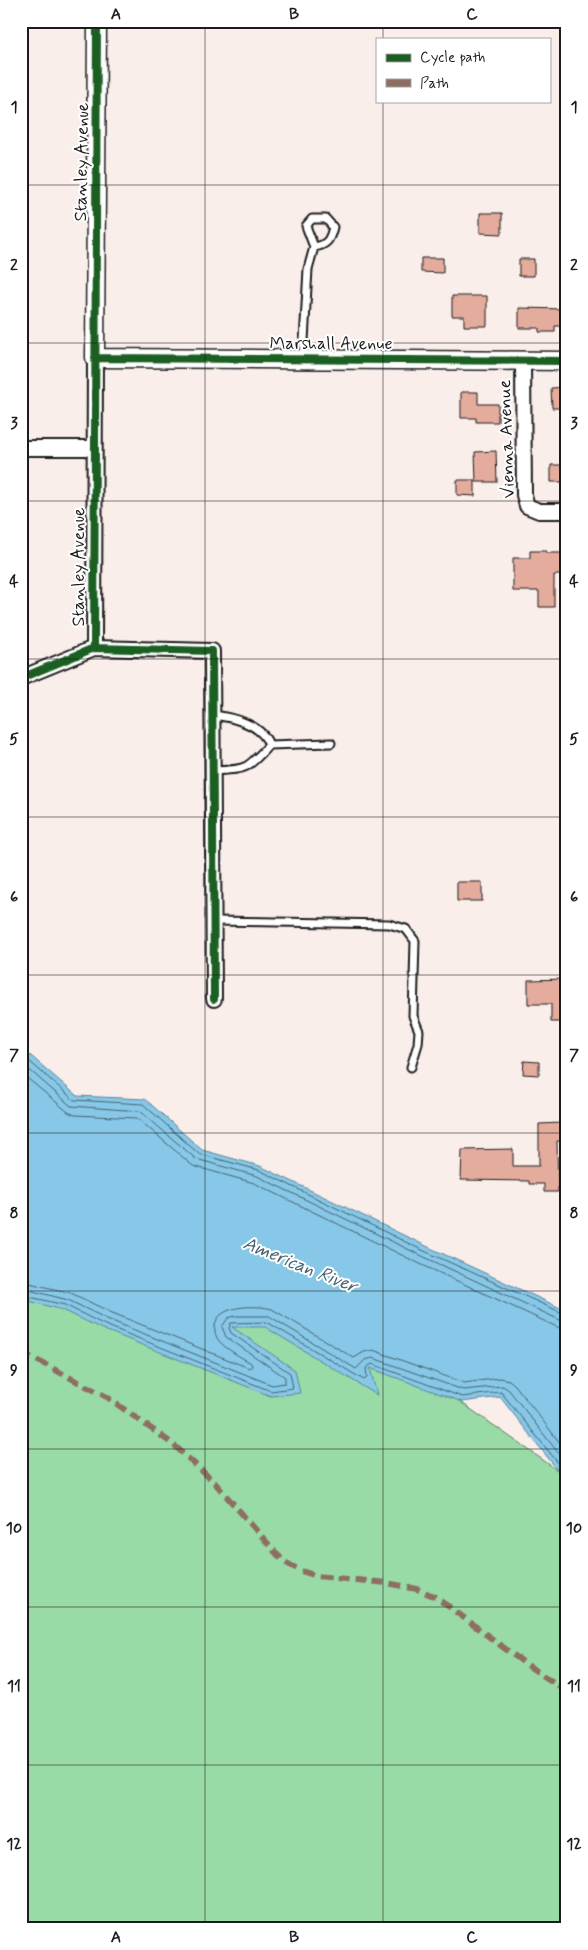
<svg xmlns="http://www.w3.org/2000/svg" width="588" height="1950" font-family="Mynerve,sans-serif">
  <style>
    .green { fill: #99dba6; stroke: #5a7c61 }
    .water { fill: #87c8e8; stroke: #5c8396 }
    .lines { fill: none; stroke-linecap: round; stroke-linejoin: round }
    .shore { stroke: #47616e; stroke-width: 1 }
    .building { fill: #e4ac9d; stroke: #1c1c1c }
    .service-casing { stroke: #1c1c1c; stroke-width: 11 }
    .minor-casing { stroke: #1c1c1c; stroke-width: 18 }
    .tertiary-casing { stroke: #1c1c1c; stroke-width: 21 }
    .service { stroke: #fff; stroke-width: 7 }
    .minor { stroke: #fff; stroke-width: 14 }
    .tertiary { stroke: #fff; stroke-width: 18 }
    .quiet { stroke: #8d6e63; stroke-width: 6; stroke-dasharray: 12 6; stroke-linecap: butt }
    .cycleway-casing { stroke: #fff; stroke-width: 11 }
    .cycleway { stroke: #1b5e20; stroke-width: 8 }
    .grid { fill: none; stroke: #1c1c1c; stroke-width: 1; stroke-opacity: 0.55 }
    .labels { text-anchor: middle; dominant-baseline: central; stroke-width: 4; stroke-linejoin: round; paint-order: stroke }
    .street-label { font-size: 18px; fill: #1c1c1c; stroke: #fff }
    .water-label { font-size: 19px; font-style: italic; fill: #47616e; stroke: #fff }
    .neatline { fill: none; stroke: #1c1c1c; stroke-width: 2 }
    .grid-label { font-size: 16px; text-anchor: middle; font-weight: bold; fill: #1c1c1c }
  </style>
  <rect width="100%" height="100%" fill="#faeeeb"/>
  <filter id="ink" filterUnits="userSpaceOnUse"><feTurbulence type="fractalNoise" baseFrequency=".02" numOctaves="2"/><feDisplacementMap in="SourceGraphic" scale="10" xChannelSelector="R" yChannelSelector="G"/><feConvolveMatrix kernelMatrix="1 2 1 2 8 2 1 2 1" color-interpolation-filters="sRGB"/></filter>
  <g filter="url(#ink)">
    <!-- green -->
    <path class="green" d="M21,1254L180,1282L425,1377L567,1477V1929H21Z"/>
    <!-- water -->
    <path class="water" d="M21,1053L31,1056L77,1096L145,1099L202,1150L260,1166L424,1245L567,1311V1482L500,1397L462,1402L370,1368L377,1395L265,1327H232L295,1370L300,1393L271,1396L102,1329L63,1310L21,1299Z"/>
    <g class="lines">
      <!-- shore -->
      <path class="shore" d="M21,1058L29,1061L74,1100L143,1104L199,1154L259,1170L422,1250L567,1315
        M21,1065L26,1067L71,1106L140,1111L196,1159L257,1176L420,1255L560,1320L567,1321
        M21,1073L68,1112L75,1115L137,1118L193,1166L254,1183L416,1262L557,1327L567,1329
        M21,1281L71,1293L110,1312L249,1368L252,1366L251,1363C241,1357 227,1350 219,1341C216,1337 214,1331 215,1326C217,1304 257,1305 272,1309L354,1358L364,1352L373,1350L464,1383L500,1378L509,1380L515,1385L567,1452
        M21,1288L68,1300L107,1319L272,1385L285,1383V1377L226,1337L222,1327L228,1318L235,1316H269L356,1369L365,1360L373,1358L463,1390L503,1386L509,1390L567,1464
        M21,1295L65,1305L105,1325L271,1391L293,1388L290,1373L231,1333L229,1328L231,1323L267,1322L364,1380L367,1378L366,1368L372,1364L462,1397L501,1392L567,1474"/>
    </g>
    <!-- building -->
    <path class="building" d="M480,213H502V234L480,233Z
      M421,258H443V273L421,272Z
      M519,259H534V276H519Z
      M452,296H487V326H464V316H452Z
      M519,308L567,309V326H555V332H539V328H519Z
      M567,387V408H552L551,388Z
      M461,392H478V404H498V422H476V418H461Z
      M496,451L497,482H476L475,452Z
      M551,465H567V482H551Z
      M457,480H475V496L457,495Z
      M530,551H546V553H567V575H554V607H539V591H513V558H530Z
      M457,882H482V901H457Z
      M566,979L567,1022H551V1004H528V980Z
      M524,1061L539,1062V1075L523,1074Z
      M562,1123V1141H557L558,1192H544V1184H529V1181L461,1180L462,1150L513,1149V1166H539V1124Z"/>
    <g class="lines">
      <!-- service casing -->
      <g class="service-casing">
        <path id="service" d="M303,359L308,269L314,247C327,245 330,240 333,227L326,219H312L306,226L314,247
          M212,715C232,717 262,724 269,745C245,771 247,769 212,771
          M269,745L331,743
          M213,921L389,924L406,929L415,941L413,1016L419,1031L418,1044L411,1067"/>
      </g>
      <!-- minor casing -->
      <g class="minor-casing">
        <path id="minor" d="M523,360L524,495L527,506L539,511H567
          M21,448H94
          M94,648L95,358
          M21,678L94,648L212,651L214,999"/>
      </g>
      <!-- tertiary casing -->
      <g class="tertiary-casing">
        <path id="tertiary" d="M97,21L95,358L567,361"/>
      </g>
      <!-- service -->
      <use href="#service" class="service"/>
      <!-- minor -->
      <use href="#minor" class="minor"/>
      <!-- tertiary -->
      <use href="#tertiary" class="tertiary"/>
      <!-- quiet -->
      <path class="quiet" d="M21,1352L107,1397L174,1445L215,1483L283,1561L301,1571L317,1576L387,1583L417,1589L436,1597L527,1665L567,1691"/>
      <!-- cycleway casing -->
      <g class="cycleway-casing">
        <path id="cycleway" d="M95,358L567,361
          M94,648L97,21
          M21,678L94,648L212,651L214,999"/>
      </g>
      <!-- cycleway -->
      <use href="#cycleway" class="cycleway"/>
    </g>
  </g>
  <!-- grid -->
  <path class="grid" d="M205,21V1929M383,21V39M383,101V1929M21,185H567M21,343H567M21,501H567M21,659H567M21,817H567M21,975H567M21,1133H567M21,1291H567M21,1449H567M21,1607H567M21,1765H567"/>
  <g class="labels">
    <!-- street labels -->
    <g class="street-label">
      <text transform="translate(82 162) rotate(-89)">Stanley Avenue</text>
      <text x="331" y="344">Marshall Avenue</text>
      <text transform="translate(507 439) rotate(-92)">Vienna Avenue</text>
      <text transform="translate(79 567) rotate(-90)">Stanley Avenue</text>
    </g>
    <!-- water labels -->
    <g class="water-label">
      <text transform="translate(300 1265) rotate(22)">American River</text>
    </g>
  </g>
  <!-- margin -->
  <rect width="588" height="1950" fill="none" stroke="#fff" stroke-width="55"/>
  <!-- legend -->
  <rect x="376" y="38" width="175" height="65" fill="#ffffff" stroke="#a4a4a4"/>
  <rect x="386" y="54" width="25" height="8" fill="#1b5e20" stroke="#a4a4a4"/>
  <text x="420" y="62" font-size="15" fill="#1c1c1c">Cycle path</text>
  <rect x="386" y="79" width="25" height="8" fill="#8d6e63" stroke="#a4a4a4"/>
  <text x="420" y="88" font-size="15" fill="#1c1c1c">Path</text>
  <rect x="28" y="28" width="532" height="1894" class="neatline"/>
  <g class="grid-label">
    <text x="116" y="19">A</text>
    <text x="294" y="19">B</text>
    <text x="472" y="19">C</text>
    <text x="14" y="112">1</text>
    <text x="574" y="112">1</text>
    <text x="14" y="270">2</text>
    <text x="574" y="270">2</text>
    <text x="14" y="428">3</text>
    <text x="574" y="428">3</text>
    <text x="14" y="586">4</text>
    <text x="574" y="586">4</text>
    <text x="14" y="744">5</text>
    <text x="574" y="744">5</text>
    <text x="14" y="902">6</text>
    <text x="574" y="902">6</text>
    <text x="14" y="1060">7</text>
    <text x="574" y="1060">7</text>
    <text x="14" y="1218">8</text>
    <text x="574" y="1218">8</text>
    <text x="14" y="1375">9</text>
    <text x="574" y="1375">9</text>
    <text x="14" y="1533">10</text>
    <text x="574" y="1533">10</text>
    <text x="14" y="1691">11</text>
    <text x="574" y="1691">11</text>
    <text x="14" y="1849">12</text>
    <text x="574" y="1849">12</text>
    <text x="116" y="1942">A</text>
    <text x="294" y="1942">B</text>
    <text x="472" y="1942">C</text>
  </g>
</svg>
